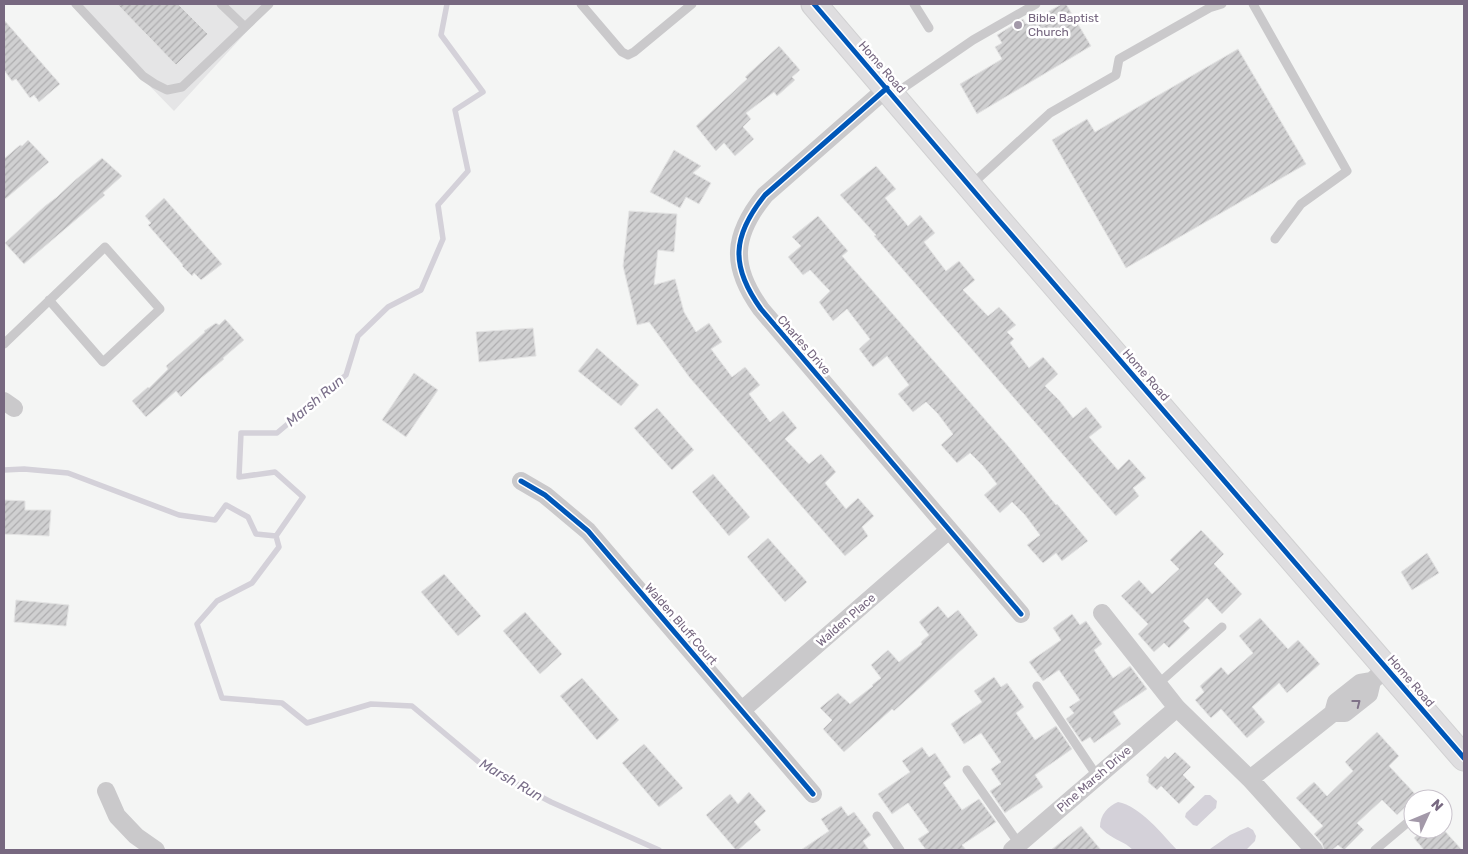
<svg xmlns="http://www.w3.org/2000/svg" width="1468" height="854" font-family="Rubik,sans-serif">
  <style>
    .built { fill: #e5e5e6 }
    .water { fill: #d4d1d9 }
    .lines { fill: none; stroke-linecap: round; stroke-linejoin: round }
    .stream { stroke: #d4d1d9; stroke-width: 5.5 }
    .building { fill: url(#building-hatch); stroke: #e4e4e4 }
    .secondary-casing { stroke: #d1d1d2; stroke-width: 27 }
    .lane { stroke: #cac9cb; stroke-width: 9 }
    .street { stroke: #cac9cb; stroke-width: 18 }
    .secondary { stroke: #dfdee0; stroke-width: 25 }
    .cycleway-casing { stroke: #fff; stroke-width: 8 }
    .cycleway { stroke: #0057b8; stroke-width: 5 }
    .oneway { stroke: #7f7288 }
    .poi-dot { fill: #a399a9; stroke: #fff; stroke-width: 2 }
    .labels { text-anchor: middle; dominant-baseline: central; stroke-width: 5; stroke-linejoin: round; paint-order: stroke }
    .poi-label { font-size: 12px; fill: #776880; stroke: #fff; text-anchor: start }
    .street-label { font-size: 12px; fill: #776880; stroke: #fff }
    .water-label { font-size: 14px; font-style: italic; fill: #7a6f8a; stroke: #fff }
  </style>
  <defs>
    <pattern id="building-hatch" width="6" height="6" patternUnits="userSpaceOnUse" patternTransform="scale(1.25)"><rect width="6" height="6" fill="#d0d0d1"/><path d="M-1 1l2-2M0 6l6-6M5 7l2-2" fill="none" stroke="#aeadaf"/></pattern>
  </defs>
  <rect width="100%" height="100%" fill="#f4f5f4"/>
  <!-- built -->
  <path class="built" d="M70,4H272L174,111Z"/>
  <!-- water -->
  <path class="water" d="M1205,795H1210L1217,801L1216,808L1197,826L1193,825L1185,817L1186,813Z
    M1118,802C1140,806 1162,834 1177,850H1181H1133C1127,844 1121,842 1114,838C1108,835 1104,831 1100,827C1100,815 1108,806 1118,802Z
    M1248,827L1253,830L1256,836L1255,841L1246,850H1197L1210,849L1230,835Z"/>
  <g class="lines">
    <!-- stream -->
    <path class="stream" d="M447,4L441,35L483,92L455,110L468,171L438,205L443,239L421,290L388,307L358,336L346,375L277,433H241L239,477L275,472L303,497L276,536L279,547L252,583L217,601L197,624L222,698L282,703L307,723L371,704L412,706L486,768L551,802L659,850
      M4,470L24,469L68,473L179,515L215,520L226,505L248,517L256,534L276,536"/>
  </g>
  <!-- building -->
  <path class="building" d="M117,4H178L208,34L176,65Z
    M1062,4H1066L1091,46L977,114L960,84L1002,59L995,47L1002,43L997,35L1023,19L1026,24Z
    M4,20L60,84L39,102L34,95L30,98L16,79L12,81L4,70Z
    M779,46L800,70L792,77L795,80L777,96L774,92L746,113L751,119L743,127L754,139L735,156L724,143L716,151L696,126L747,79L745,77Z
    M1238,49L1306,164L1126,268L1052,140L1087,119L1095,132Z
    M28,140L49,162L4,200V159L20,145L22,146Z
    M674,150L701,166L693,173L711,183L699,204L686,197L680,208L650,192Z
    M102,158L122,176L103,193L105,195L24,264L5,243L45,206L57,197L74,181Z
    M876,166L896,189L885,198L908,226L920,215L935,233L924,242L946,271L959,261L975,280L963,290L988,316L999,307L1016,325L1007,332L1014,339L1010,343L1029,368L1043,357L1058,374L1045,386L1059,400L1073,418L1086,407L1102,427L1089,437L1118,470L1129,459L1146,478L1133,488L1139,496L1116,516L874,236L876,235L840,195Z
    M164,198L222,264L201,280L194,273L192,276L182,266L183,265L148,225L151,223L145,216Z
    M629,211L677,214L674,252L658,250L654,285L675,279L684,312L696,332L709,323L722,342L711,349L732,377L745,367L760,385L749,394L770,422L783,411L797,428L785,439L809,464L821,454L836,472L825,483L846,509L858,498L874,516L862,527L868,536L845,556L690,378L649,322L637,325L623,266Z
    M818,216L848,251L842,256L1009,447L1056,505L1057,504L1088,541L1062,561L1056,553L1043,563L1027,545L1040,535L1025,515L1012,502L1000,513L984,495L997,484L983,466L970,453L957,463L941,445L953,434L938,414L926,402L913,412L898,394L909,385L887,356L873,367L859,349L870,339L847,309L833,321L819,302L830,291L810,270L803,275L788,257L801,246L792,237Z
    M225,319L244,340L223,358L224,359L201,378L181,397L176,391L146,417L132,401L148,387L149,388L168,369L166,366L205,332L204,331L216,323L219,325Z
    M533,328L536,356L479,362L476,332Z
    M597,348L639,385L621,406L578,371Z
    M414,373L438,390L406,437L382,420Z
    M657,408L694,450L672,470L634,428Z
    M713,474L750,517L729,536L692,492Z
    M4,500L25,501V510H51L49,536L4,534Z
    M1201,530L1224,554L1214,564L1242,594L1222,614L1207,598L1183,621L1190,628L1169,648L1164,643L1154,652L1138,634L1148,624L1121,596L1139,580L1152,594L1179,569L1170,560Z
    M768,538L807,582L785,602L747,557Z
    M1427,553L1439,573L1412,590L1401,572Z
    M444,574L481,616L458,636L421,592Z
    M16,600L69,605L66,626L14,622Z
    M938,606L948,618L958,610L978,635L894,711L892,709L844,752L823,729L832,720L820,708L838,693L850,704L873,686L872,685L881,678L871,665L888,650L899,662L922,644L921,642L929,635L919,622Z
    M525,612L562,654L540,674L503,631Z
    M1072,614L1080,625L1086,621L1102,644L1094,650L1113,678L1130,666L1147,689L1113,712L1121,724L1094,743L1090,737L1082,742L1066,719L1074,713L1069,707L1080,700L1059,670L1043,681L1029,662L1061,640L1053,628Z
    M1260,618L1288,649L1298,640L1320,664L1287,693L1279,683L1252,707L1265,722L1247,738L1221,709L1211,718L1195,700L1204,692L1200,686L1221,667L1228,675L1253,653L1239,636Z
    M994,677L1001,687L1007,683L1024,707L1016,713L1035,740L1056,726L1072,749L1035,775L1043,787L1005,813L990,791L1001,784L991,769L1001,762L981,733L964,744L951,724L982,702L974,691Z
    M582,678L619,720L597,740L560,696Z
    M1377,732L1399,756L1389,766L1417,796L1397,815L1382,800L1357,823L1364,830L1344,850L1338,845L1332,850H1324L1322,843L1314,834L1323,826L1296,798L1314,782L1327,796L1353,771L1345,762Z
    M644,744L683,788L659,807L622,763Z
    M922,747L929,757L935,753L951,777L943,783L962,810L979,799L996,822L962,845L966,850H926L918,839L929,832L908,803L892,814L878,794L910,772L902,761Z
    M1175,752L1191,767L1183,775L1195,787L1179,804L1161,786L1157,790L1148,782L1149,778L1146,775L1165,756L1168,759Z
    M749,792L766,811L754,822L761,830L738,850H736L706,815L730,794L738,804Z
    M841,806L848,816L854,812L871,835L863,841L869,850H801L829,831L821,819Z
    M1081,826L1101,850H1051Z
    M1424,829H1443L1462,850H1424L1414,838Z"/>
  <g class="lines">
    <!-- secondary casing -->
    <g class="secondary-casing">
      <path id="secondary" d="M814,4L996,217L1464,758"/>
    </g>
    <!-- lane -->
    <path class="lane" d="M76,4L143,76L155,84L167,90L182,87L245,27
      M221,4L245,27L269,4
      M581,4L622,52L628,55L634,52L692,4
      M914,4L929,28
      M1253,4L1347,171L1301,204L1275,239
      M1209,8L1222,4
      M893,95L973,40L1036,4
      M970,186L1050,113L1116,75L1119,59L1211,7
      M4,344L7,341L105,247L160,309L103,362L49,300
      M1158,684L1222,627
      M1037,686L1097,776
      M967,770L1019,844
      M877,816L900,850
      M1375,850L1407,823"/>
    <!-- street -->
    <path class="street" d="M887,88L765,195C732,236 730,266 761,309L1021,614
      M4,401L14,408
      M521,481L545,495L588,531L813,794
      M1102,613L1177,708L1250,779L1314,850
      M742,710L949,530
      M1333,713H1345L1369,694L1372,681L1380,674
      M1250,779L1333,713L1336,702L1360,683L1372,681
      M106,791L117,816L136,836L156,850
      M1012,850L1177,708"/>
    <!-- secondary -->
    <use href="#secondary" class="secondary"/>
    <!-- cycleway casing -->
    <g class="cycleway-casing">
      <path id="cycleway" d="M814,4L996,217L1464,758
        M887,88L765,195C732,236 730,266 761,309L1021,614
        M521,481L545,495L588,531L813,794"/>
    </g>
    <!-- cycleway -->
    <use href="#cycleway" class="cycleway"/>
  </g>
  <!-- one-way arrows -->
  <defs><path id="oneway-chevron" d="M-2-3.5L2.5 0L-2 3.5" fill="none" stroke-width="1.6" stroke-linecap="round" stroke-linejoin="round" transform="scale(1.25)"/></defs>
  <use class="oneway" href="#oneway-chevron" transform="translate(1357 703) rotate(-38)"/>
  <!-- markers -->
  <circle class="poi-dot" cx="1018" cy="25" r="5"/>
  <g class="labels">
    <!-- poi labels -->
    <g class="poi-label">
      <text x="1028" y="18">Bible Baptist<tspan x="1028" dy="14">Church</tspan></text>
    </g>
    <!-- street labels -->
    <g class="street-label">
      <text transform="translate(882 67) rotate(49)">Home Road</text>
      <text transform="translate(804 345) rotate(49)">Charles Drive</text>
      <text transform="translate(1146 375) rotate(49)">Home Road</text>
      <text transform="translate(846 620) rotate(-41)">Walden Place</text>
      <text transform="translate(681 624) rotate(49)">Walden Bluff Court</text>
      <text transform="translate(1411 681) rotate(49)">Home Road</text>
      <text transform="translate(1094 779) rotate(-41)">Pine Marsh Drive</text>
    </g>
    <!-- water labels -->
    <g class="water-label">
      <text transform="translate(315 401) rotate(-40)">Marsh Run</text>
      <text transform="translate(511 780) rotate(30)">Marsh Run</text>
    </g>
  </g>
  <!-- border -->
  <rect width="1468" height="854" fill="none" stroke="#776880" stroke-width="10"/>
  <!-- north arrow -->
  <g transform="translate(1428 814) rotate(46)"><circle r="24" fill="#ffffff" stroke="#c9c3cc"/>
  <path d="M0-4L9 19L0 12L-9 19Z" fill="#a399a9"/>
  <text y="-8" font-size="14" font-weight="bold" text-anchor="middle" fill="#776880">N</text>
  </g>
</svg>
